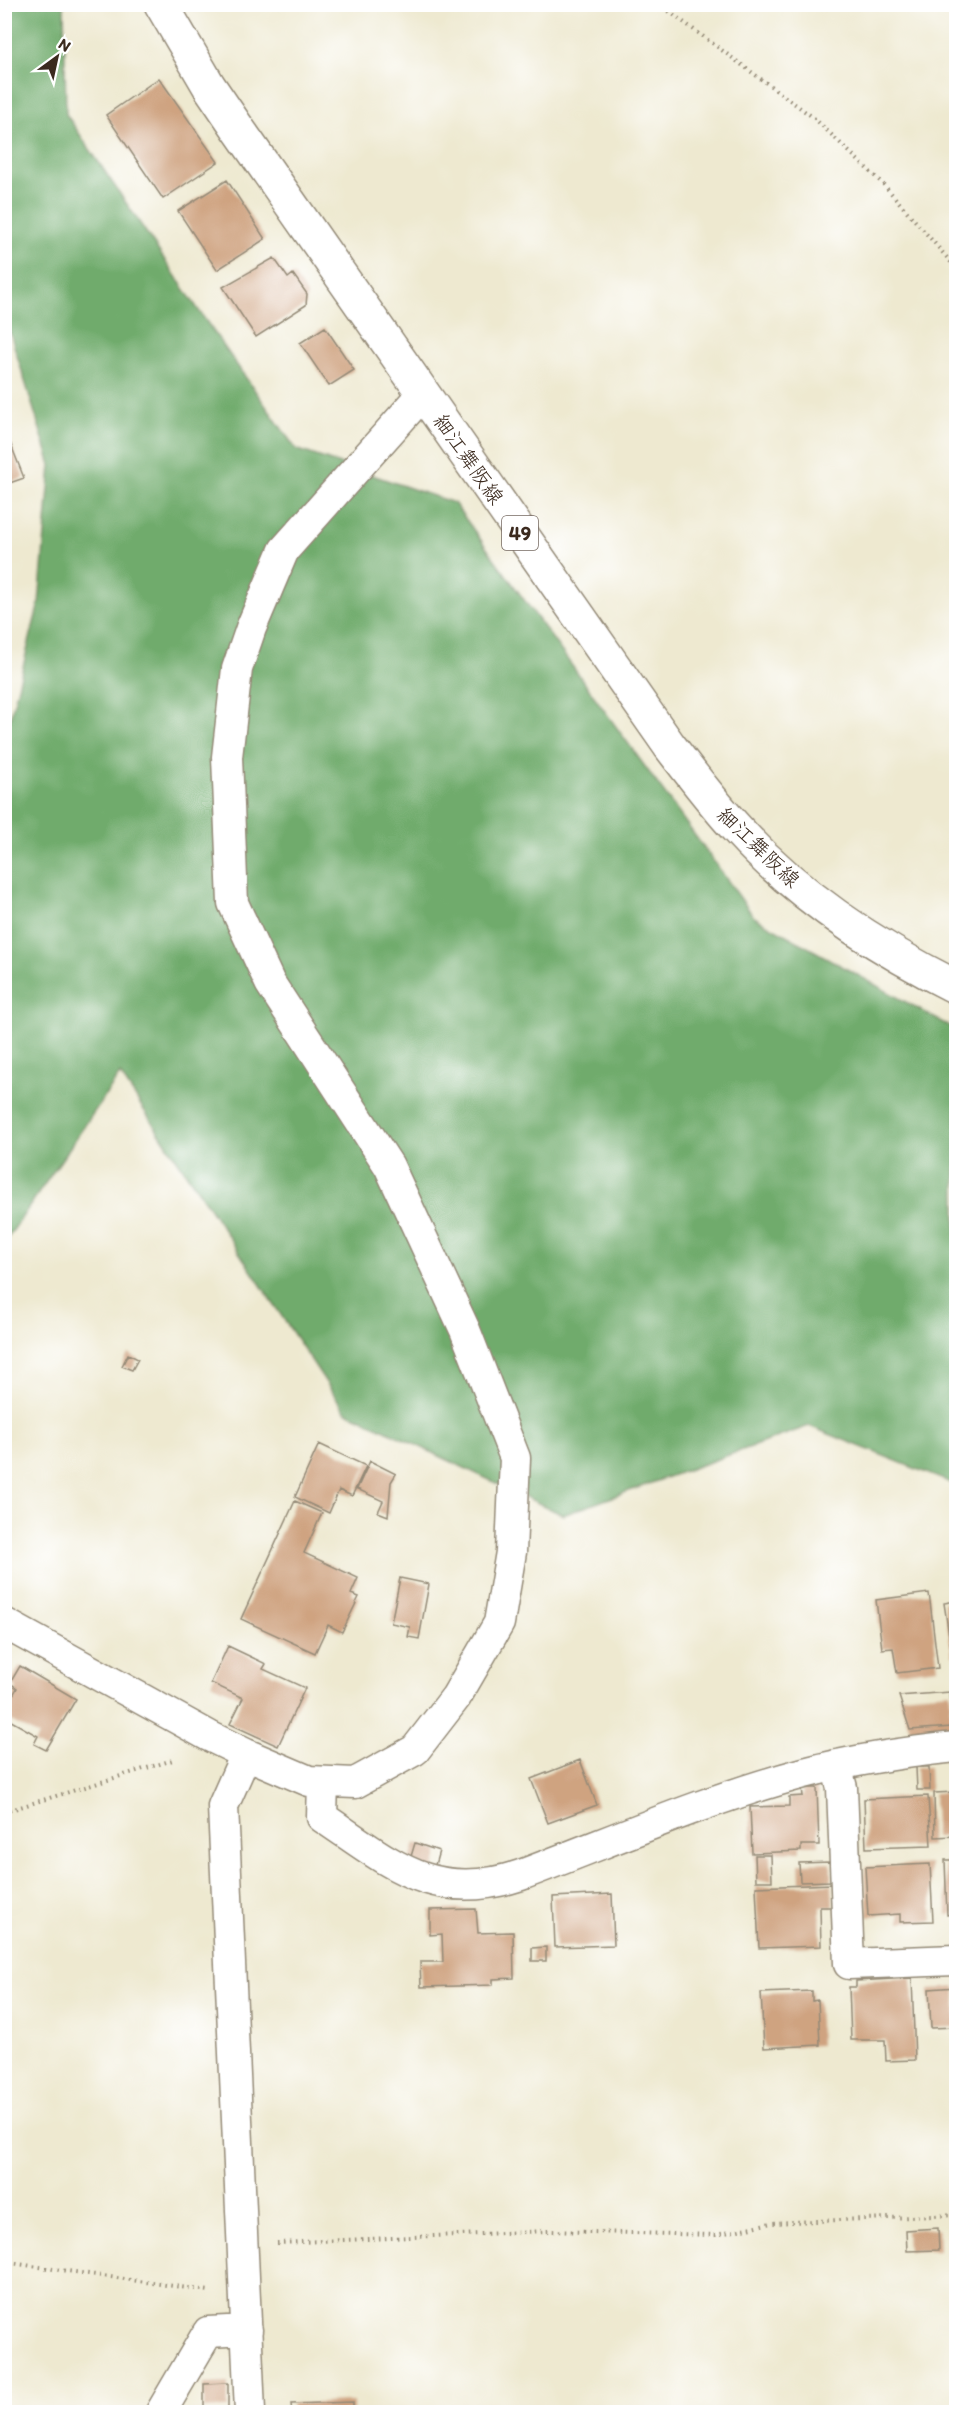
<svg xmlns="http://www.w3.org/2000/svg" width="961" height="2417" font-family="Itim,'Klee One',sans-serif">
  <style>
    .forest { fill: #6fab6c; stroke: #556a45; stroke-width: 1.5 }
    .building { fill: #cfa380 }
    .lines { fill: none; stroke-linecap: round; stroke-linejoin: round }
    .minor-casing { stroke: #948a77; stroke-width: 33 }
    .primary-casing { stroke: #948a77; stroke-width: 36 }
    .path { stroke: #948a77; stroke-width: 4; stroke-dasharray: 1.5 4.5; stroke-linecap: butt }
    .minor { stroke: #fff; stroke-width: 30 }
    .primary { stroke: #fff; stroke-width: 33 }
    .labels { text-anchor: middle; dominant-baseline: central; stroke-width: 5; stroke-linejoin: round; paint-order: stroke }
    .shield { fill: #fff; stroke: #766a62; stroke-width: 1.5 }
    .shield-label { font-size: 20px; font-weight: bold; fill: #3b2a1e }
    .street-label { font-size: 21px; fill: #3b2a1e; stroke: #fff }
  </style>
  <rect width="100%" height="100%" fill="#fff"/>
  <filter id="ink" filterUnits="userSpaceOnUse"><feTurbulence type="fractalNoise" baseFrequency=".0167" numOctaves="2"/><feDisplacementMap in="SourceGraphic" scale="12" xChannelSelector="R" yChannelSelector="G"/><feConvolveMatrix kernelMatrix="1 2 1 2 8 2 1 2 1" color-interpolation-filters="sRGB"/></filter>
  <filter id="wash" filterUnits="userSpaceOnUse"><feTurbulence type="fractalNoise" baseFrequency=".008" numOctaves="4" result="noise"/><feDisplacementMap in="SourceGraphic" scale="24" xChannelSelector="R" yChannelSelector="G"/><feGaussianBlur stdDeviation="1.35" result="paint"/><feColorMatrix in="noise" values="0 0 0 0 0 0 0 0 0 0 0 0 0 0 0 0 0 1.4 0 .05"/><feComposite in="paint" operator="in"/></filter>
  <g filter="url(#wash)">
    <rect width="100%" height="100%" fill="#eee9d0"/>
    <!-- forest -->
    <path class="forest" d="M64,4L66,114L206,321L296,449L454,503L754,917L956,1030V1485L809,1426L563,1515L345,1411L120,1074L5,1242V738L39,603L51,465L5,317L4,5Z"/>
    <g id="blocks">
      <!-- building -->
      <path class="building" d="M159,78L218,162L163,199L106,115Z
        M227,180L265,239L217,270L178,211Z
        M274,258L288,278L293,274L307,294L306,305L256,337L223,287Z
        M325,327L354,370L329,386L300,343Z
        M4,427L24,478L4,485Z
        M128,1354L138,1359L132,1370L122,1366Z
        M319,1444L366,1466L352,1496L339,1490L329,1513L295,1497Z
        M370,1461L396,1474L391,1482L388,1516L378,1512L383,1501L357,1489Z
        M295,1501L322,1513L304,1553L358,1578L351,1594L359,1597L342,1632L328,1625L315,1653L241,1619Z
        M400,1578L429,1584L419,1639L408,1637L410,1627L391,1623Z
        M929,1593L938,1668L897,1673L893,1648L882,1649L876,1600Z
        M956,1601V1654L952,1655L944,1603Z
        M228,1646L266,1664L263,1669L305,1688L278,1746L230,1724L243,1698L211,1683Z
        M20,1666L76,1699L46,1750L34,1744L38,1736L4,1717V1711L17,1688L10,1683Z
        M950,1692L952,1727L910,1730L899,1696Z
        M580,1760L597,1805L548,1823L531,1779Z
        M916,1767H929L930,1790H917Z
        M802,1788H817L819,1845H801V1851L752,1853L750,1807L789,1806V1797L803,1796Z
        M956,1792V1836L935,1837L934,1793Z
        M928,1796L931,1846L866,1848L864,1799Z
        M415,1843L439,1851L433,1872L409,1863Z
        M755,1855H771L772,1881H756Z
        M945,1860H956V1914L947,1915Z
        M831,1862V1881L800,1882L799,1863Z
        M930,1864L933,1921L900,1922V1914L868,1916L865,1867Z
        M832,1884L833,1907H820L821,1946L759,1948L756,1887Z
        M612,1894L614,1945L555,1947L553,1897Z
        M476,1909L478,1933L513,1932L514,1978L493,1979V1985L421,1987L420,1962H443L442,1934L430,1935V1910Z
        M546,1947V1961H532V1948Z
        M912,1978L915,2060L886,2061L885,2040H851L849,1987H856V1981Z
        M956,1987V2027L931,2028L929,1989Z
        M812,1991V2001L818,2000L820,2045L764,2048L761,1993Z
        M938,2228L939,2250L907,2251L906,2230Z
        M228,2383V2408L204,2409V2384Z
        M353,2402V2412H292L291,2404Z"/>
    </g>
  </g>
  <g filter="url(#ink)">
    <use href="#blocks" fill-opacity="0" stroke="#948a77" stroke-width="1.5"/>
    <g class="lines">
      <!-- minor casing -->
      <g class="minor-casing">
        <path id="minor" d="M4,1623L209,1736L246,1754L309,1781L355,1783L415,1750L456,1697L499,1623L511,1552L515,1458L465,1330L389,1166L270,983L233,903L227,757L237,669L251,628L284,550L423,394
          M246,1754L223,1806L250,2412
          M836,1765L842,1788L849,1964L956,1960
          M323,1782L322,1817C392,1864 433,1904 521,1875C614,1840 707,1799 804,1773C854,1760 905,1752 956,1747
          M161,2412L208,2332L247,2330"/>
      </g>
      <!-- primary casing -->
      <g class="primary-casing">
        <path id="primary" d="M161,4L209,86L239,130L669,745C691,774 713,803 738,830C799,897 876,947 956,987"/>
      </g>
      <!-- path -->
      <path class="path" d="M659,4L814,118L885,186L956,268
        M4,1812L176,1759
        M277,2243L548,2231L716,2235L771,2223L956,2215
        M4,2262L209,2291"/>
      <!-- minor -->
      <use href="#minor" class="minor"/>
      <!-- primary -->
      <use href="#primary" class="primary"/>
    </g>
  </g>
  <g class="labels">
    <!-- shield labels -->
    <rect class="shield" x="502" y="516" width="36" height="34" rx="4.5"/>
    <g class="shield-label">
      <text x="520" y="533">49</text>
    </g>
    <!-- street labels -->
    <g class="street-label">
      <text transform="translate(469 459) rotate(55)">細江舞阪線</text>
      <text transform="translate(759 847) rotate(44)">細江舞阪線</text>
    </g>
  </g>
  <!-- margin -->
  <rect width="961" height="2417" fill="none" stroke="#fff" stroke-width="24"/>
  <!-- north arrow -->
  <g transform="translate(57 57) rotate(33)" stroke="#ffffff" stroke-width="4.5" paint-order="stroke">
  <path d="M0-4.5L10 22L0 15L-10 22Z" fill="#3b2a1e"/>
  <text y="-9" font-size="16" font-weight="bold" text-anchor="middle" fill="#3b2a1e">N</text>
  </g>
</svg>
